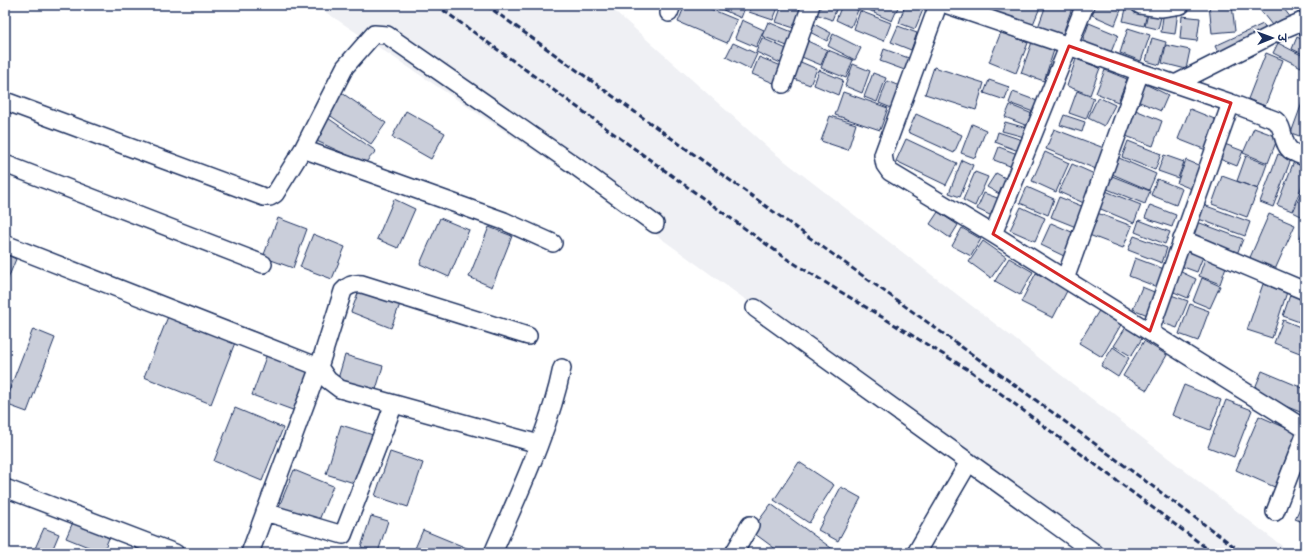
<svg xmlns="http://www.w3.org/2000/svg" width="1310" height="558" font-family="'Comic Neue','Playpen Sans Deva',sans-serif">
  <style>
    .built { fill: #eff0f4 }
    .building { fill: #caceda; stroke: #1b2f5e }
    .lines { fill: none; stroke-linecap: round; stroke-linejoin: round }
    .minor-casing { stroke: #1b2f5e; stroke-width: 20 }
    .minor { stroke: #fff; stroke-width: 17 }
    .rail { stroke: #1b2f5e; stroke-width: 3; stroke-dasharray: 6 3; stroke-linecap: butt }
    .marked { fill: none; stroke: #d62828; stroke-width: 3; stroke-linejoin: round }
  </style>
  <rect width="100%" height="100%" fill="#fff"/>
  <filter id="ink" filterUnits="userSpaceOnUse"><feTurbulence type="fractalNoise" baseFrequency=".025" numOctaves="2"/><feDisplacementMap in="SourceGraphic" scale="8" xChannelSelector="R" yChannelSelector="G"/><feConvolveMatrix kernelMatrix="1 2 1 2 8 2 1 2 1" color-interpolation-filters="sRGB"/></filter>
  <g filter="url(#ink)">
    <!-- built -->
    <path class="built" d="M315,5H608L773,152L1291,553H1096L612,203Z"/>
    <!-- building -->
    <path class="building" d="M685,5H701L737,20L727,43L678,22Z
      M712,5H746L741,18Z
      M752,5H779L773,20L749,12Z
      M782,5H805L797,29L776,22Z
      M816,5H838L832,20L813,13Z
      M842,5H846L858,10L851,27L836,20Z
      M857,5H876L873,12Z
      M877,5H899L892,21L874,13Z
      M905,5H925L915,29L899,23Z
      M974,5H988L986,12Z
      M993,5H1041L1031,29L990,12Z
      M1046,5H1073L1061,39L1037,30Z
      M1096,5H1123L1115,25L1092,15Z
      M1127,5L1148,9L1144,26L1123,21Z
      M1209,5H1232L1235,31L1212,33Z
      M1256,5H1281L1291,18L1276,30Z
      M1289,5H1305V11L1302,15Z
      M1164,9L1178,11L1175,34L1161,32Z
      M1149,10L1162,13L1158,29L1145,26Z
      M860,11L891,23L884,41L854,29Z
      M1182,16L1200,18L1197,41L1180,39Z
      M742,20L764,30L756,47L735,38Z
      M768,22L797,34L792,48L762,36Z
      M812,23L831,33L827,41L808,31Z
      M1089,23L1118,35L1109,57L1081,45Z
      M1263,24L1268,34L1220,56L1215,46Z
      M898,26L917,33L911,50L891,42Z
      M1304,26H1305V37L1299,35Z
      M1128,28L1150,35L1141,61L1120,53Z
      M1001,32L1028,43L1016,73L989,62Z
      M833,34L861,48L855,60L828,46Z
      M1297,37L1305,41V55L1292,49Z
      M762,38L791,51L785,65L756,52Z
      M1152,38L1166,42L1160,65L1146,61Z
      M803,39L827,50L821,65L797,55Z
      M1032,42L1054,50L1044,81L1021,73Z
      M733,43L757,54L750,69L726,57Z
      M1278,43L1305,57L1301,67L1273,53Z
      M1166,45L1190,50L1186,69L1162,63Z
      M884,49L914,60L910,72L880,61Z
      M828,50L853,60L846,78L821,68Z
      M1266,53L1283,60L1265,106L1248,99Z
      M759,57L784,67L776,84L752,74Z
      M1076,59L1100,68L1090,95L1067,86Z
      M796,60L817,69L810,85L789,77Z
      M853,64L870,71L862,93L845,86Z
      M934,67L984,83L976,110L925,94Z
      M819,70L843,80L838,95L814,85Z
      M1105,70L1127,79L1118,102L1096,93Z
      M873,73L886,78L877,102L864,97Z
      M989,80L1009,87L1005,100L984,93Z
      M887,81L902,87L894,109L879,103Z
      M1143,83L1168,95L1161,111L1135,100Z
      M1077,91L1094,98L1086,119L1069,113Z
      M843,92L888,108L880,130L835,115Z
      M1013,92L1040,102L1036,113L1009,103Z
      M342,93L386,123L371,144L328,114Z
      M1305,95V138L1291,133Z
      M1098,97L1115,105L1104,126L1088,118Z
      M1010,105L1035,115L1030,127L1005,117Z
      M1133,109L1162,121L1153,146L1123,135Z
      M1190,109L1217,120L1206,150L1178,139Z
      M406,111L445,133L431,159L392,137Z
      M916,114L962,135L954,153L908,132Z
      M1064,115L1085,122L1082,132L1060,125Z
      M325,116L376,151L365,163L310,138Z
      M830,116L856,124L848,150L821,141Z
      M1005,122L1030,129L1028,138L1002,131Z
      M972,124L986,130L975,158L961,153Z
      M1254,128L1278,137L1268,163L1243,153Z
      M1054,129L1104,148L1096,169L1046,149Z
      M998,132L1025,141L1021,152L995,142Z
      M906,139L957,163L946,185L896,161Z
      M1128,141L1161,154L1155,170L1122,157Z
      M1222,143L1243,151L1237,166L1217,158Z
      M999,147L1020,155L1015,168L994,160Z
      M1045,152L1069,163L1056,192L1032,181Z
      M1278,154L1291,159L1273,207L1260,202Z
      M1164,155L1184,162L1178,178L1158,171Z
      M1246,156L1267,164L1258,189L1237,181Z
      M1296,156L1305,160V178L1292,211L1277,205Z
      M1119,158L1156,174L1149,190L1112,174Z
      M962,160L973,165L960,197L949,193Z
      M1186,160L1203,167L1194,190L1177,183Z
      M1072,164L1099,176L1086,204L1059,192Z
      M975,172L988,177L975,206L963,200Z
      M996,173L1009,180L1001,195L987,187Z
      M1112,176L1150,191L1145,204L1107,189Z
      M1222,176L1258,189L1247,217L1212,204Z
      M1157,179L1182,189L1176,205L1151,195Z
      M1305,184V218L1293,212Z
      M1027,187L1054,199L1048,215L1020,203Z
      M1103,190L1141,205L1134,223L1096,207Z
      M984,193L1000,199L992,216L977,209Z
      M1059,197L1084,207L1076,227L1051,217Z
      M394,199L415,209L398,248L377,239Z
      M1201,204L1250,222L1245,236L1196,218Z
      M1150,205L1176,215L1172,227L1145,218Z
      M1021,207L1045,218L1035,241L1010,230Z
      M938,212L958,225L950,238L930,224Z
      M1097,213L1132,226L1123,248L1089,235Z
      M1269,214L1295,225L1273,274L1248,262Z
      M278,218L307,229L293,268L263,257Z
      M440,218L469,230L449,277L420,264Z
      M1139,220L1170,232L1165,244L1135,232Z
      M1192,220L1243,239L1237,254L1186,235Z
      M1051,223L1074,233L1064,256L1041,245Z
      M489,227L512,236L492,287L469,277Z
      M962,228L981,239L971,256L952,246Z
      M1305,228V243L1299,240Z
      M313,234L345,247L332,279L300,267Z
      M1134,236L1167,248L1162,263L1128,250Z
      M983,241L1006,257L991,278L969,262Z
      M1184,247L1204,254L1197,272L1178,265Z
      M1207,253L1228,261L1220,284L1199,276Z
      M5,254L16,259L5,286Z
      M1009,258L1033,272L1020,295L995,281Z
      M1135,258L1164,269L1157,287L1129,276Z
      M1305,265V286L1298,283Z
      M1177,270L1196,279L1188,298L1169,290Z
      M1036,273L1068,289L1053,318L1021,302Z
      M1202,278L1220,286L1210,308L1193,301Z
      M1263,284L1287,292L1272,338L1247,330Z
      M1142,287L1159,294L1150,316L1133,309Z
      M360,288L400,304L391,328L351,312Z
      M1291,292L1305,297V324L1283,316Z
      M1171,295L1188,301L1177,328L1160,322Z
      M1190,304L1209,311L1198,341L1179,334Z
      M1100,309L1122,323L1102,357L1079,343Z
      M169,314L236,340L211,404L144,377Z
      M1283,320L1305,329V355L1274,343Z
      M1126,327L1143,337L1131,356L1114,346Z
      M33,329L55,338L27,412L5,404V401Z
      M1144,341L1167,355L1147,390L1123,376Z
      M1113,347L1129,358L1118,377L1101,366Z
      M267,354L313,372L298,412L252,395Z
      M345,355L383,366L375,393L337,382Z
      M1262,371L1305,389V414L1253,393Z
      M1184,385L1221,400L1210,430L1172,415Z
      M1226,400L1252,410L1234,457L1208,447Z
      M235,408L283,428L262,481L214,461Z
      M1259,416L1302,435L1279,489L1236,470Z
      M341,425L373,435L357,484L326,474Z
      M390,452L423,463L408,507L375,496Z
      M799,462L834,485L809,523L774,500Z
      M294,470L333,486L317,525L278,509Z
      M841,487L861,498L838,541L818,530Z
      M1303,501L1305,502V523L1295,519Z
      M771,504L838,553H781L751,531Z
      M371,516L388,521L378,552L361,547Z
      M73,522L109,538L103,553L66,538Z
      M44,528L59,534L51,553H33Z
      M423,530L479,553H413Z"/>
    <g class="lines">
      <!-- minor casing -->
      <g class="minor-casing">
        <path id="minor" d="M938,5L883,155L885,165L890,172L993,234L1305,429
          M948,5L1069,46L1140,72L1231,103L1275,120C1285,127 1281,142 1290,150C1294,153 1300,155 1305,157
          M1140,5L1161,8L1181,5
          M669,13L672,5
          M783,84L811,5
          M1175,84L1286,28L1305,20
          M5,101L264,197H270L275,194L303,149L345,67L374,34L387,35L574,165L655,224
          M303,149L504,221L553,243
          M5,164L263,264
          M993,234L1085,5
          M1182,239L1305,291
          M5,244L319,367L328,380L340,389L539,444
          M1065,279L1140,72
          M755,308L1095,553
          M1150,331L1231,103
          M5,488L175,553
          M265,512L343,535L394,404
          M1275,512L1305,435
          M250,553L319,367L343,291C348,285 354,283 362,284L528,336
          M493,553C518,495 550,429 562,368
          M734,553L750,525
          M916,553L969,462"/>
      </g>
      <!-- minor -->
      <use href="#minor" class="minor"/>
      <!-- rail -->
      <path class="rail" d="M436,5L787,259L972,372L1213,553
        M486,5L1037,401L1243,553"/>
    </g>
  </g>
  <!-- marked area -->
  <path class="marked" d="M1069,46L1231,103L1150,331L993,234Z"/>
  <!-- margin -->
  <rect width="1310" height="558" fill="none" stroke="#fff" stroke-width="20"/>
  <rect x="10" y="10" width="1290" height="538" fill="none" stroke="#1b2f5e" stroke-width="1.5" filter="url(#ink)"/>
  <!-- north arrow -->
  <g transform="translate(1272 38) rotate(89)" stroke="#ffffff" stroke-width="3" paint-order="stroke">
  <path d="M0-3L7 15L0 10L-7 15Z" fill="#1b2f5e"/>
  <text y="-6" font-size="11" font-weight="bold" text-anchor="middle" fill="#1b2f5e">उ</text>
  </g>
</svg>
